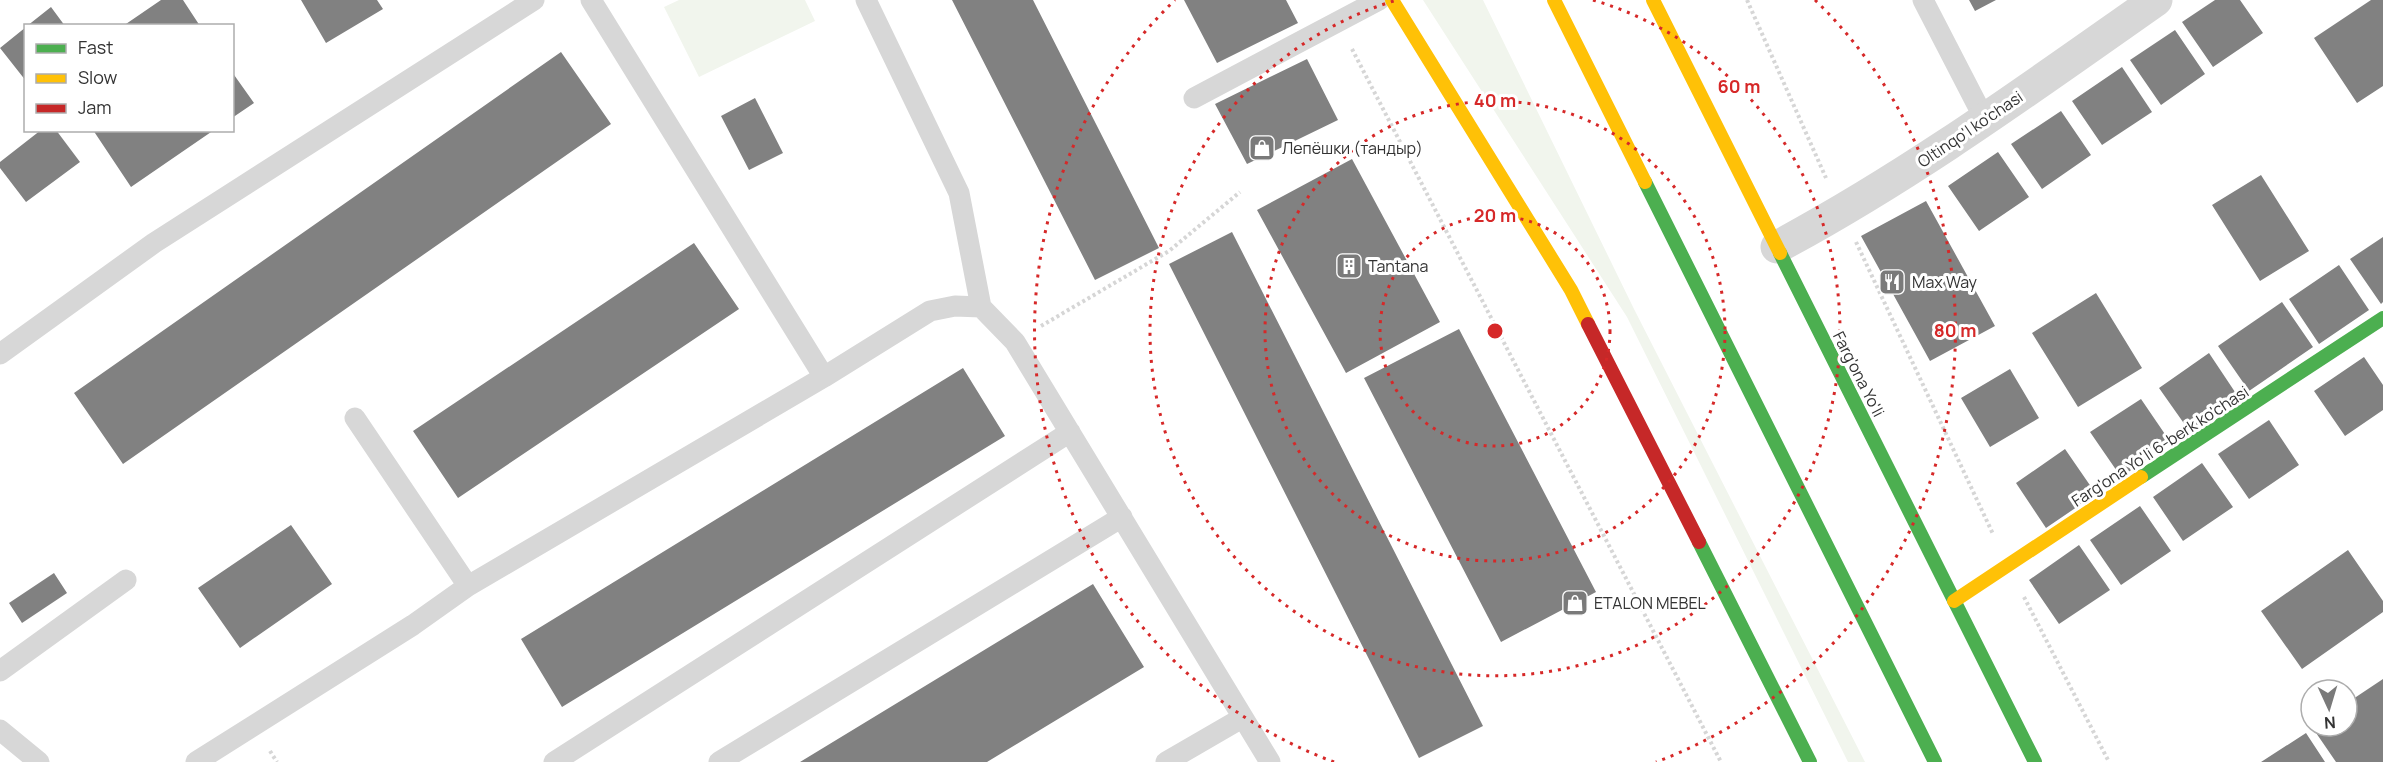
<svg xmlns="http://www.w3.org/2000/svg" width="2383" height="762" font-family="Manrope,sans-serif">
  <style>
    .green { fill: #f1f5ed }
    .building { fill: #818181 }
    .lines { fill: none; stroke-linecap: round; stroke-linejoin: round }
    .path { stroke: #d6d6d6; stroke-width: 4; stroke-dasharray: 3 3; stroke-linecap: butt }
    .lane { stroke: #d7d7d7; stroke-width: 21 }
    .street { stroke: #d7d7d7; stroke-width: 33 }
    .fast { stroke: #4caf50; stroke-width: 14 }
    .slow { stroke: #ffc107; stroke-width: 14 }
    .jam { stroke: #c62828; stroke-width: 14 }
    .ring { fill: none; stroke: #d62828; stroke-width: 3; stroke-dasharray: 3 6 }
    .labels { text-anchor: middle; dominant-baseline: central; stroke-width: 6; stroke-linejoin: round; paint-order: stroke }
    .street-label { font-size: 16px; fill: #333; stroke: #fff }
    .poi-label { font-size: 16px; fill: #333; stroke: #fff; text-anchor: start }
    .centre { fill: #d62828; stroke: #fff; stroke-width: 3 }
    .ring-label { font-size: 18px; text-anchor: middle; font-weight: bold; fill: #d62828; stroke: #fff; stroke-width: 6; stroke-linejoin: round; paint-order: stroke }
  </style>
  <rect width="100%" height="100%" fill="#fff"/>
  <!-- green -->
  <path class="green" d="M679,0H805L815,21L699,77L664,7Z
    M1423,0H1483L1634,309L1865,762H1848L1627,317Z"/>
  <!-- building -->
  <path class="building" d="M161,0H183L200,26H123Z
    M301,0H377L383,9L326,43Z
    M952,0H1033L1159,248L1095,280Z
    M1184,0H1286L1298,23L1217,63Z
    M1969,0H1996L1975,11Z
    M2215,0H2240L2263,33L2213,67L2182,22Z
    M2371,0H2383V86L2357,103L2314,38Z
    M51,7L65,26H27Z
    M26,27V81L0,48Z
    M2175,30L2205,74L2161,105L2130,60Z
    M561,52L611,124L123,464L74,393Z
    M1307,59L1338,120L1247,164L1215,104Z
    M2122,67L2152,112L2102,145L2072,101Z
    M232,72L254,103L232,118Z
    M755,98L783,153L749,170L721,116Z
    M2061,111L2091,155L2042,189L2011,144Z
    M41,130H56L80,162L26,202L0,168V162Z
    M93,130H214L131,187Z
    M1998,152L2029,197L1979,231L1948,186Z
    M1352,159L1440,322L1346,373L1257,210Z
    M2261,175L2309,251L2260,281L2212,205Z
    M1926,201L1995,326L1930,361L1861,236Z
    M1232,232L1483,726L1419,758L1169,264Z
    M2383,237V302L2381,304L2350,259Z
    M694,243L739,309L458,498L413,431Z
    M2339,265L2369,310L2319,344L2289,299Z
    M2096,293L2142,368L2078,407L2032,333Z
    M2282,302L2313,347L2249,391L2218,346Z
    M1459,329L1596,592L1501,642L1364,378Z
    M2209,353L2239,398L2190,432L2159,388Z
    M2364,357L2383,385V410L2345,436L2314,391Z
    M963,368L1005,436L562,707L521,639Z
    M2010,369L2039,418L1990,447L1961,398Z
    M2141,399L2171,443L2121,477L2090,432Z
    M2269,420L2299,465L2249,499L2218,454Z
    M2065,449L2096,494L2046,528L2016,483Z
    M2202,463L2233,507L2183,541L2153,497Z
    M2140,506L2171,551L2121,585L2090,540Z
    M291,525L332,584L240,648L198,588Z
    M2079,545L2110,590L2059,624L2029,580Z
    M2348,550L2383,601V612L2302,669L2261,611Z
    M54,573L67,593L22,623L9,603Z
    M1093,584L1144,667L987,762H800Z
    M2383,679V762H2336L2312,727L2347,726V703Z
    M2306,733L2325,762H2261Z"/>
  <g class="lines">
    <!-- path -->
    <path class="path" d="M1747,0L1826,178
      M1352,49L1721,762
      M1856,242L1993,534
      M1041,326L1169,251L1240,192
      M2024,597L2109,762
      M270,751L277,762"/>
    <!-- lane -->
    <path class="lane" d="M591,0L824,377
      M866,0L959,193L981,307
      M1923,0L1985,120
      M1194,98L1379,0
      M0,354L154,243L534,0
      M355,418L468,586
      M0,671L126,580
      M0,730L39,762
      M196,762L413,625L468,586L824,377L930,311L955,306L981,307L1015,342L1270,762
      M554,762L1070,432
      M719,762L1122,517
      M1166,762L1242,718"/>
    <!-- street -->
    <path class="street" d="M1777,247C1910,176 2032,87 2156,0"/>
    <!-- fast -->
    <path class="fast" d="M1645,182L1935,762
      M1780,253L2035,762
      M2141,477L2383,318
      M1699,542L1810,762"/>
    <!-- slow -->
    <path class="slow" d="M1392,0L1571,290L1588,324
      M1554,0L1645,182
      M1653,0L1780,253
      M1954,601L2141,477"/>
    <!-- jam -->
    <path class="jam" d="M1588,324L1699,542"/>
  </g>
  <!-- distance rings -->
  <g class="ring">
    <circle cx="1495" cy="331" r="115"/>
    <circle cx="1495" cy="331" r="230"/>
    <path d="M1593 0A345 345 0 1 1 1397 0"/>
    <path d="M1334 762A460 460 0 0 1 1175 0M1815 0A460 460 0 0 1 1656 762"/>
  </g>
  <!-- icons -->
  <defs>
    <g id="shop-square" transform="scale(1.35)"><rect x="-9" y="-9" width="18" height="18" rx="4" fill="#7a7a7a" stroke="#fff"/><path d="M-5-2.5h2.3a2.7 3.5 0 0 1 5.4 0H5L5.5 6h-11ZM-1.5-2.5h3a1.5 2.3 0 0 0-3 0Z" fill="#fff"/></g>
    <g id="building-square" transform="scale(1.35)"><rect x="-9" y="-9" width="18" height="18" rx="4" fill="#7a7a7a" stroke="#fff"/><path d="M-4-6H4V6H1V3H-1V6H-4ZM-2.5-4.3h1.7v1.8h-1.7ZM.8-4.3h1.7v1.8H.8ZM-2.5-1h1.7V.8h-1.7ZM.8-1h1.7V.8H.8Z" fill="#fff"/></g>
    <g id="restaurant-square" transform="scale(1.35)"><rect x="-9" y="-9" width="18" height="18" rx="4" fill="#7a7a7a" stroke="#fff"/><path d="M-5-6h1v4h1v-4h1v4h1v-4h1v5L-1.5 .5V6h-2V.5L-5-1ZM5-6V6H3V1.5H1.5Q1.5-4 5-6Z" fill="#fff"/></g>
  </defs>
  <g fill-rule="evenodd">
    <use href="#shop-square" x="1262" y="148"/>
    <use href="#building-square" x="1349" y="266"/>
    <use href="#restaurant-square" x="1892" y="282"/>
    <use href="#shop-square" x="1575" y="603"/>
  </g>
  <g class="labels">
    <!-- street labels -->
    <g class="street-label">
      <text transform="translate(1970 129) rotate(-34)">Oltinqo'l ko'chasi</text>
      <text transform="translate(1859 374) rotate(63)">Farg'ona Yo'li</text>
      <text transform="translate(2160 446) rotate(-33)">Farg'ona Yo'li 6-berk ko'chasi</text>
    </g>
    <!-- poi labels -->
    <g class="poi-label">
      <text x="1282" y="148">Лепёшки (тандыр)</text>
      <text x="1368" y="266">Tantana</text>
      <text x="1912" y="282">Max Way</text>
      <text x="1594" y="603">ETALON MEBEL</text>
    </g>
  </g>
  <circle cx="1495" cy="331" r="9" class="centre"/>
  <g class="ring-label">
    <text x="1739" y="93">60 m</text>
    <text x="1495" y="107">40 m</text>
    <text x="1495" y="222">20 m</text>
    <text x="1955" y="337">80 m</text>
  </g>
  <!-- legend -->
  <rect x="24" y="24" width="210" height="108" fill="#ffffff" stroke="#adadad" stroke-width="1.5"/>
  <rect x="36" y="44" width="30" height="9" fill="#4caf50" stroke="#adadad" stroke-width="1.5"/>
  <text x="78" y="54" font-size="18" fill="#333333">Fast</text>
  <rect x="36" y="74" width="30" height="9" fill="#ffc107" stroke="#adadad" stroke-width="1.5"/>
  <text x="78" y="84" font-size="18" fill="#333333">Slow</text>
  <rect x="36" y="104" width="30" height="9" fill="#c62828" stroke="#adadad" stroke-width="1.5"/>
  <text x="78" y="114" font-size="18" fill="#333333">Jam</text>
  <!-- north arrow -->
  <g transform="translate(2329 708) rotate(176)"><circle r="28" fill="#ffffff" stroke="#adadad" stroke-width="1.5"/>
  <path d="M0-4.5L10 22L0 15L-10 22Z" fill="#7a7a7a"/>
  <text y="-9" font-size="16" font-weight="bold" text-anchor="middle" fill="#333333">N</text>
  </g>
</svg>
